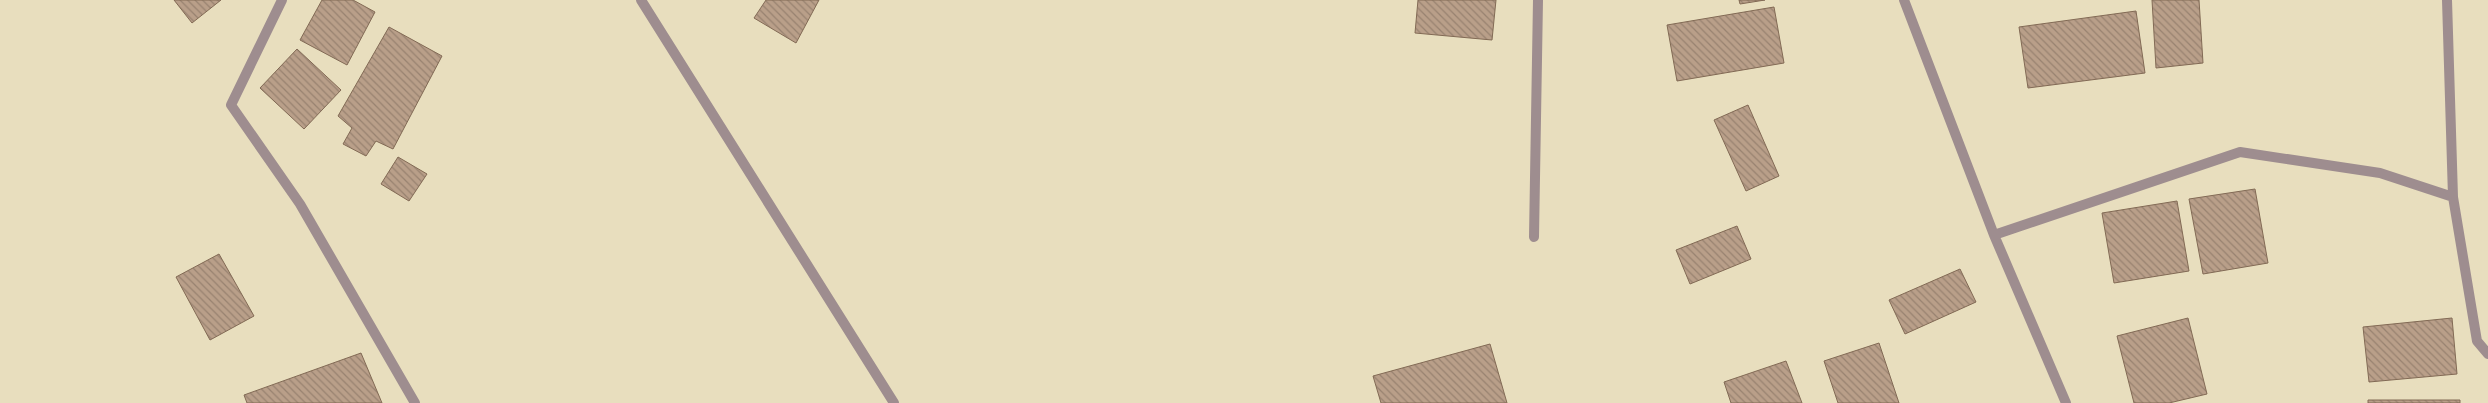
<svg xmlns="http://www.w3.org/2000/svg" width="2488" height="403" font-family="Mulish,sans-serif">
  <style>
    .building { fill: url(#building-back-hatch); stroke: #826a55 }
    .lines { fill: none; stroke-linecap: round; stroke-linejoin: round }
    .minor { stroke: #9e8d8f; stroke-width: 10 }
  </style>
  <defs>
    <pattern id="building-back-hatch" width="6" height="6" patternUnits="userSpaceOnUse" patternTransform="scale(1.25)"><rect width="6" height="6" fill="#b99f89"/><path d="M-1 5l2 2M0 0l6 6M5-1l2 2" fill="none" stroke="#988270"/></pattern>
  </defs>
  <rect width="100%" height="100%" fill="#e8debe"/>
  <!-- building -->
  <path class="building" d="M174,0H221L192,23Z
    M322,0H353L375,12L347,65L300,40Z
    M766,0H819L796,43L754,18Z
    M1418,0H1496L1492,40L1415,33Z
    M1739,0H1765L1740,4Z
    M2152,0H2199L2203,63L2156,68Z
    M1774,7L1784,63L1677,81L1667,25Z
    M2136,11L2145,73L2028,88L2019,27Z
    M389,27L442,56L393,149L376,141L366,156L343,144L352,128L338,116Z
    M297,49L341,90L304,129L260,88Z
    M1748,105L1779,176L1746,191L1714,120Z
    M398,157L427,174L409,201L381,184Z
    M2255,189L2268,263L2203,274L2189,199Z
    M2177,201L2189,271L2114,283L2102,213Z
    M1737,226L1751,259L1690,284L1676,250Z
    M219,254L254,316L210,340L176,277Z
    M1960,269L1976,302L1905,334L1889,300Z
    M2188,318L2207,394L2169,403H2134L2117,336Z
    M2452,318L2457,374L2369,382L2363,327Z
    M1879,343L1899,403H1838L1824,361Z
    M1490,344L1507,403H1381L1373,376Z
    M361,353L382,403H247L244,395Z
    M1786,361L1802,403H1731L1724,382Z
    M2368,400H2460V403H2368Z"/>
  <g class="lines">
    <!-- minor -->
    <path class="minor" d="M282,0L231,105L300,204L415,403
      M641,0L894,403
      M1904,0L1994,235L2066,403
      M2447,0L2453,197
      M1994,235L2240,152L2380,173L2453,197L2477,341L2488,354
      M1534,237L1538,0"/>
  </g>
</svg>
